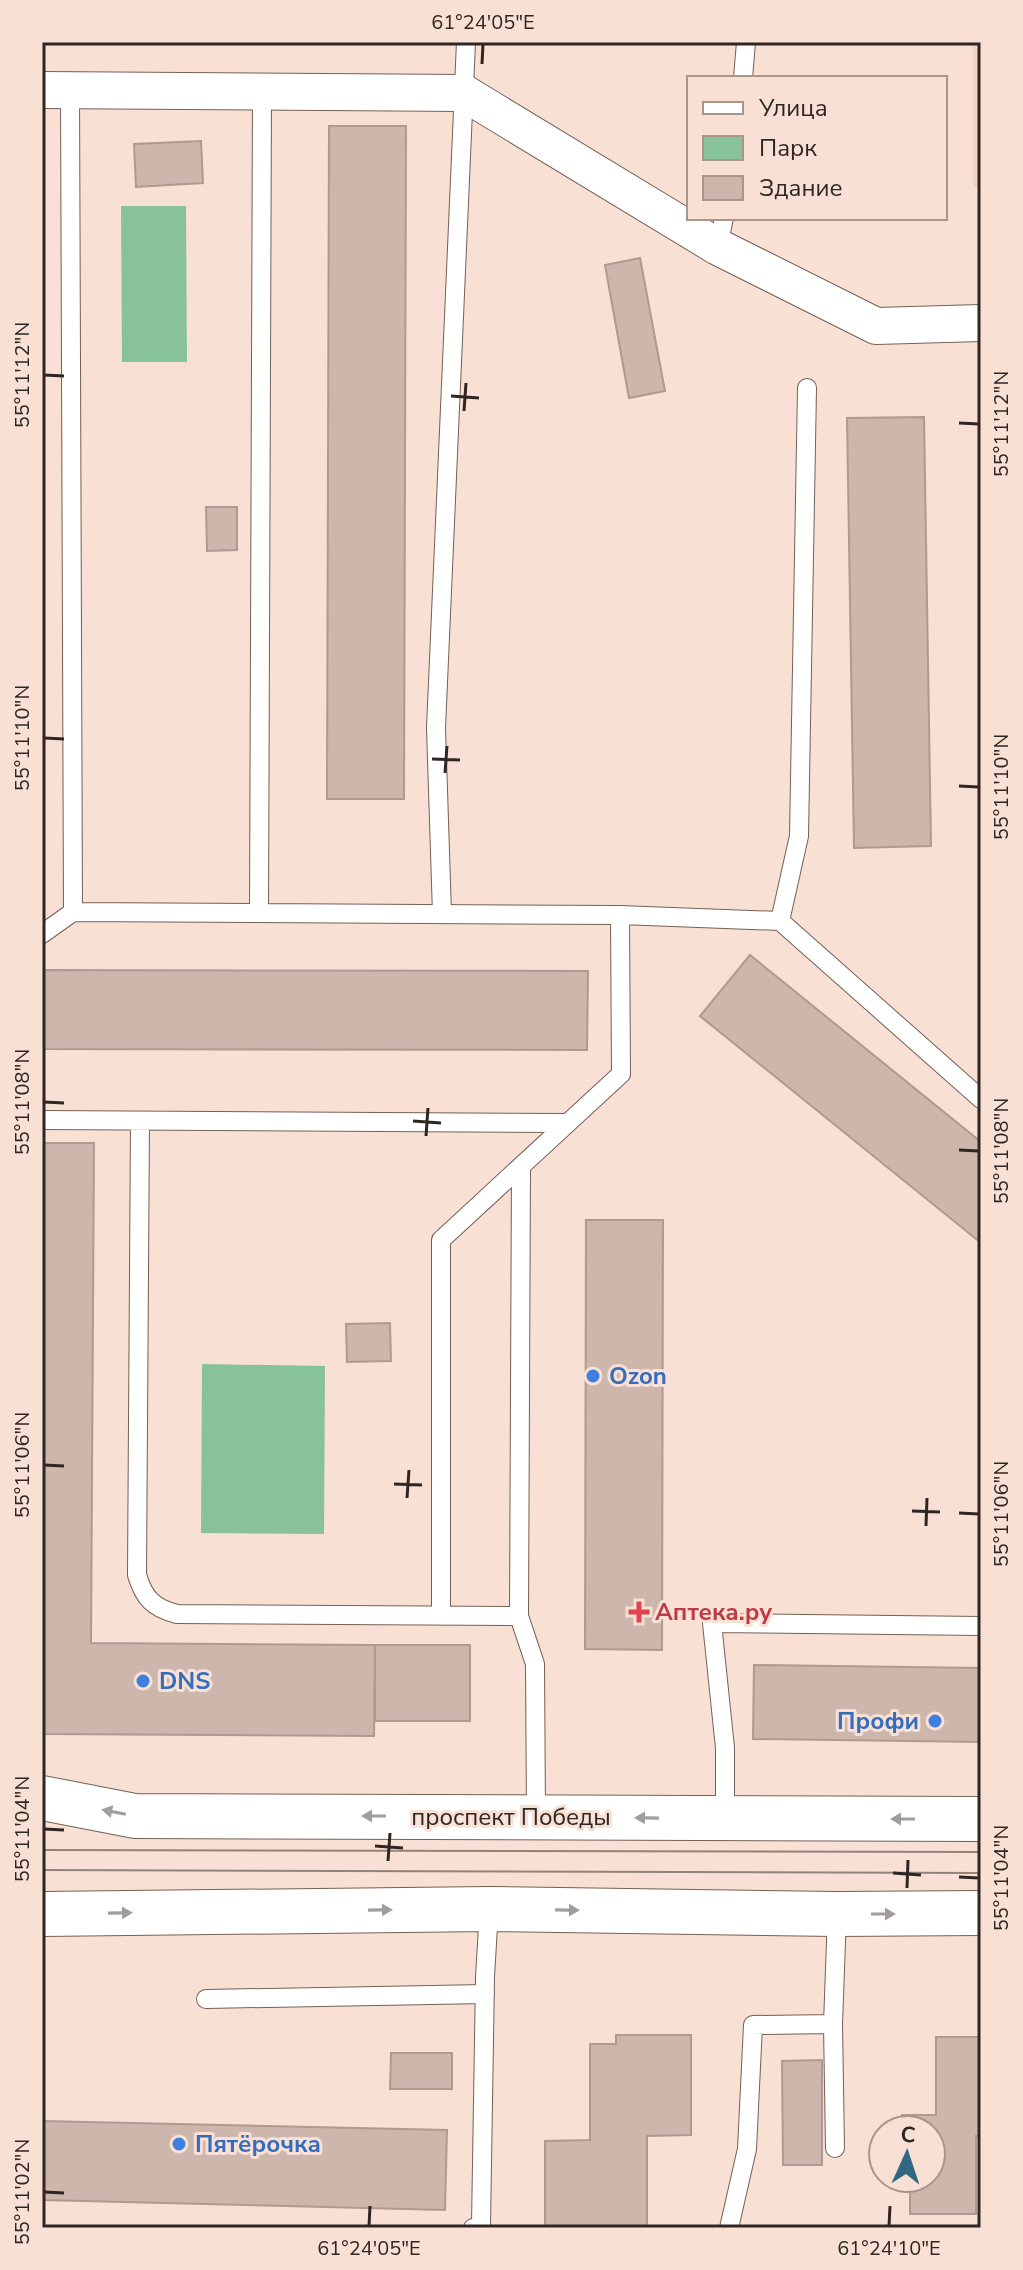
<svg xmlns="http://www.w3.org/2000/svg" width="1023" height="2270" font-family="'Nunito Sans',sans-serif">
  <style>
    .built { fill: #f3d4c4 }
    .green { fill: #87c29b }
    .building { fill: #cdb6ab; stroke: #b0998f; stroke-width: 2 }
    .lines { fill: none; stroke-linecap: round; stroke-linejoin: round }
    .service-casing { stroke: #746055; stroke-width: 20 }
    .minor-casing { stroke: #746055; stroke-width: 38 }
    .primary-casing { stroke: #746055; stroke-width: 46 }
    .service { stroke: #fff; stroke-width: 18 }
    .minor { stroke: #fff; stroke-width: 36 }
    .primary { stroke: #fff; stroke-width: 44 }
    .tram { stroke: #93827a; stroke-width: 2 }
    .oneway { fill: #a19d9c }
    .ticks { fill: none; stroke: #2f2622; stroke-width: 3 }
    .shop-dot { fill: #3f7fe0; stroke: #f8e0d4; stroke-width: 3 }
    .health-dot { fill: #e0444e; stroke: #f8e0d4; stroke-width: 3 }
    .labels { text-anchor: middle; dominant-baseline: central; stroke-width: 6; stroke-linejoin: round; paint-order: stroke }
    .shop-label { font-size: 24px; font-weight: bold; fill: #366cbe; stroke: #f8e0d4; text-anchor: start }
    .health-label { font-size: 24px; font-weight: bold; fill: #be3a42; stroke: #f8e0d4; text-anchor: start }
    .street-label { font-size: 24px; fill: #2f2622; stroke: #f8e0d4 }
    .neatline { fill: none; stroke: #2f2622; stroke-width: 3 }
    .ticks-label { font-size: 20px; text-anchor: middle; fill: #2f2622 }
  </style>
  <rect width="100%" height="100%" fill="#f8e0d4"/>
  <!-- built -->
  <path class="built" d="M973,42H981V187H973Z"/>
  <!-- green -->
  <path class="green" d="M121,206H186L187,362H122Z
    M202,1364L325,1366L324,1534L201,1533Z"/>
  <!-- building -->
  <path class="building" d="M329,126H406L404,799H327Z
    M201,141L203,183L136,187L134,144Z
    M640,258L665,391L629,398L605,265Z
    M924,417L931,846L854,848L847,418Z
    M206,507H237V550L207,551Z
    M750,955L981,1142V1243L700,1016Z
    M42,970L588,971L587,1050L42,1049Z
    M42,1143H94L91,1643L375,1645L374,1736L42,1734Z
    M586,1220H663L662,1650L585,1649Z
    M390,1323L391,1361L347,1362L346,1324Z
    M375,1645H470V1721H375Z
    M754,1665L981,1668V1742L753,1739Z
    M616,2035H691V2135L647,2136V2228H545V2141L590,2140V2044H616Z
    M936,2037H981V2136H976V2214H910V2181H902V2178H931V2130H902V2115H936Z
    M391,2053H452V2089H390Z
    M822,2060V2165H783L782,2061Z
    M42,2121L447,2130L445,2210L42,2200Z"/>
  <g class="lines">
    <!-- service casing -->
    <g class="service-casing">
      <path id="service" d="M743,78L746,42
        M70,90L73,912L620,915L780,921L981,1099
        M718,247L724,218
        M259,913L262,92
        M442,914L436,728L466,42
        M780,921L799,836L807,388
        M42,934L73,912
        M42,1120L568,1123
        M140,1121L137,1575C144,1598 153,1608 177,1614L519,1616L535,1664L536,1816
        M441,1616V1240L621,1074L620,915
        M519,1616L521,1167
        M725,1818V1748L712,1623L981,1626
        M206,1999L485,1994
        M835,2148L833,2024L837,1914
        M473,2228L481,2226L485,1977L489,1909
        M729,2228L747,2149L753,2025L833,2024"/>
    </g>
    <!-- minor casing -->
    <g class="minor-casing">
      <path id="minor" d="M42,90L464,93L718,247L876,326L981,323"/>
    </g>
    <!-- primary casing -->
    <g class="primary-casing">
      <path id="primary" d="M42,1798L135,1816L981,1819
        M42,1914L489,1909L837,1914L981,1913"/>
    </g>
    <!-- service -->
    <use href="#service" class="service"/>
    <!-- minor -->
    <use href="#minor" class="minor"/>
    <!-- primary -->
    <use href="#primary" class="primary"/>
    <!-- tram -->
    <path class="tram" d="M42,1850L981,1852
      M42,1870L981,1873"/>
  </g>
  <!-- one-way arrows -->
  <defs><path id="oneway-solid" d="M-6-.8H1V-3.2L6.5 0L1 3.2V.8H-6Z" transform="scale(2)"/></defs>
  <g class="oneway">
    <use href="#oneway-solid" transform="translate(114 1812) rotate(-169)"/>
    <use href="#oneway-solid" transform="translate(374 1816) rotate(-180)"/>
    <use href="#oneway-solid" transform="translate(647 1818) rotate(-179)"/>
    <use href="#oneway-solid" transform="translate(903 1819) rotate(-180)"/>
    <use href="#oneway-solid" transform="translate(380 1910) rotate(-1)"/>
    <use href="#oneway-solid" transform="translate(567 1910) rotate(1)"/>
    <use href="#oneway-solid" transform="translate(120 1913) rotate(-1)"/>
    <use href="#oneway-solid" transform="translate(883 1914)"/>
  </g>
  <!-- ticks -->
  <path class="ticks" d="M482,64L483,44M44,375L64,376M451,396L479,398M464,411L466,383M959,423L979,424M44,738L64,739M432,759L460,760M445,773L447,746M959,786L979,787M44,1102L64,1103M413,1121L441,1123M426,1136L428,1108M959,1150L979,1151M44,1465L64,1466M394,1484L422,1485M407,1498L409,1470M912,1511L940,1512M959,1513L979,1514M926,1526L927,1498M44,1829L64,1830M375,1846L403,1848M388,1861L390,1833M893,1873L921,1875M959,1877L979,1878M907,1888L908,1860M44,2192L64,2193M369,2226L370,2206M889,2226L890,2206"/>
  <!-- markers -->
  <g class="shop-dot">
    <circle cx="593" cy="1376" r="8"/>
    <circle cx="143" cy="1681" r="8"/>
    <circle cx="935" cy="1721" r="8"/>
    <circle cx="179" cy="2144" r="8"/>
  </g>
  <path class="health-dot" d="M635 1600h8v8h8v8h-8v8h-8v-8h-8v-8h8z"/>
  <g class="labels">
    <!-- shop labels -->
    <g class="shop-label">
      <text x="609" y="1376">Ozon</text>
      <text x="159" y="1681">DNS</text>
      <text x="919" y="1721" text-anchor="end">Профи</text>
      <text x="195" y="2144">Пятёрочка</text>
    </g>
    <!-- health labels -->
    <g class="health-label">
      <text x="655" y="1612">Аптека.ру</text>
    </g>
    <!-- street labels -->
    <g class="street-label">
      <text x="511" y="1817">проспект Победы</text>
    </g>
  </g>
  <!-- border -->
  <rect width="1023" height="2270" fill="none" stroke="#f8e0d4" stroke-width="88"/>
  <!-- legend -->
  <rect x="687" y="76" width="260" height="144" fill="#f8e0d4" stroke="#a8968d" stroke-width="2"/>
  <rect x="703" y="102" width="40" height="12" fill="#ffffff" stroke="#a8968d" stroke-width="2"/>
  <text x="759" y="116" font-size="24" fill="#2f2622">Улица</text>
  <rect x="703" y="136" width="40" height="24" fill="#87c29b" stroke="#a8968d" stroke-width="2"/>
  <text x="759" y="156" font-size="24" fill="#2f2622">Парк</text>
  <rect x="703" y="176" width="40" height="24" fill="#cdb6ab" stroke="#a8968d" stroke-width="2"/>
  <text x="759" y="196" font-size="24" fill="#2f2622">Здание</text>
  <!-- north arrow -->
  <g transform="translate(907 2154) rotate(3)"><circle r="38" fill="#f8e0d4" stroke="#a8968d" stroke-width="2"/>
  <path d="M0-6L14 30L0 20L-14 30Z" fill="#306882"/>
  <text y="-12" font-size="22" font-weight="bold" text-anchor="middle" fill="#2f2622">С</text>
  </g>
  <rect x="44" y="44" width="935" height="2182" class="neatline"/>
  <g class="ticks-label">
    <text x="483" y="29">61°24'05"E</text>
    <text transform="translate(22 375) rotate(-90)" y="7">55°11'12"N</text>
    <text transform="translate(1001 424) rotate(-90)" y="7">55°11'12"N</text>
    <text transform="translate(22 738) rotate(-90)" y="7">55°11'10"N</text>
    <text transform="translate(1001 787) rotate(-90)" y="7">55°11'10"N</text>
    <text transform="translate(22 1102) rotate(-90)" y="7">55°11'08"N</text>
    <text transform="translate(1001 1151) rotate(-90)" y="7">55°11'08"N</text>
    <text transform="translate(22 1465) rotate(-90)" y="7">55°11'06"N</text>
    <text transform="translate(1001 1514) rotate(-90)" y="7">55°11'06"N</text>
    <text transform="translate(22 1829) rotate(-90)" y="7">55°11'04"N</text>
    <text transform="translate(1001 1878) rotate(-90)" y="7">55°11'04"N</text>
    <text transform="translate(22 2192) rotate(-90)" y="7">55°11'02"N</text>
    <text x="369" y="2255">61°24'05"E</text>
    <text x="889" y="2255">61°24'10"E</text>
  </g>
</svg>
